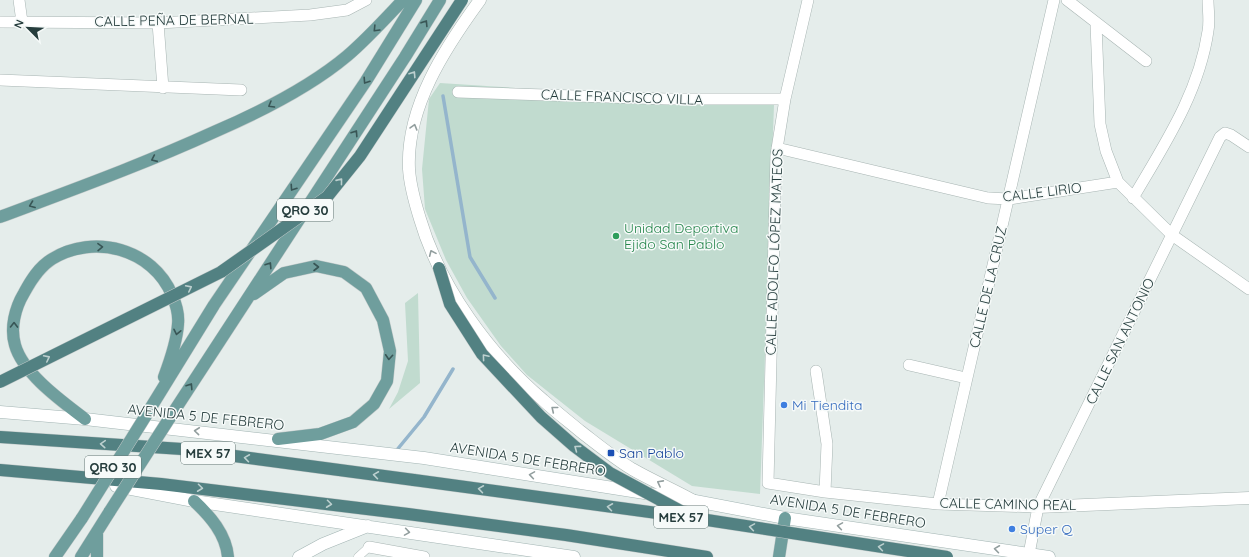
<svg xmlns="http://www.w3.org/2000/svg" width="1249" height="557" font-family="Quicksand,sans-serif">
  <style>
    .green { fill: #c1dbcf }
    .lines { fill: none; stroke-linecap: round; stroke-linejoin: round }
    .stream { stroke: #94b5cc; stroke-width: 3.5 }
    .pedestrian-casing { stroke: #a8b5b3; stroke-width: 9 }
    .minor-casing { stroke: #a8b5b3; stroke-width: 12 }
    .tertiary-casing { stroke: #a8b5b3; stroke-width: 13 }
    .secondary-casing { stroke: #a2b4b3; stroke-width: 13 }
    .primary-casing { stroke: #c2c9c9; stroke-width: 13 }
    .trunk-casing { stroke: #c2c9c9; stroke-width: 13 }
    .pedestrian { stroke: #fff; stroke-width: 8 }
    .minor { stroke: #fff; stroke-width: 11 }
    .tertiary { stroke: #fff; stroke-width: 12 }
    .secondary { stroke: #fff; stroke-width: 12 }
    .primary { stroke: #6f9e9d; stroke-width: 12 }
    .trunk { stroke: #528182; stroke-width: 12 }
    .primary-bridge-casing { stroke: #c2c9c9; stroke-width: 13; stroke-linecap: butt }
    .trunk-bridge-casing { stroke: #c2c9c9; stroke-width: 13; stroke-linecap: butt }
    .primary-bridge { stroke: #6f9e9d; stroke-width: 12 }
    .trunk-bridge { stroke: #528182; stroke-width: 12 }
    .oneway { stroke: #385555 }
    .oneway2 { stroke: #bdd0cf }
    .oneway3 { stroke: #929e9e }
    .leisure-dot { fill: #2e9e5b; stroke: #f6faf9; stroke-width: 1.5 }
    .shop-dot { fill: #3f7fe0; stroke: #f6faf9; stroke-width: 1.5 }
    .transit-dot { fill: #1a4fb4; stroke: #f6faf9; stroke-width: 1.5 }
    .labels { text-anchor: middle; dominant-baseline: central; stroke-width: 3; stroke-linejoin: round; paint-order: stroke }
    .shield { fill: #f6faf9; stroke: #647675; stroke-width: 1 }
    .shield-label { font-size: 13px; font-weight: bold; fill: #263d3d }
    .street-label { font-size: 14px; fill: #263d3d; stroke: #f6faf9 }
    .leisure-label { font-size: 14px; fill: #27864d; stroke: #f6faf9; text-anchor: start }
    .shop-label { font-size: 14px; fill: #366cbe; stroke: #f6faf9; text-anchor: start }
    .transit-label { font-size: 14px; fill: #164399; stroke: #f6faf9; text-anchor: start }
  </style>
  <rect width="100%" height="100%" fill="#e5edeb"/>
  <!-- green -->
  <path class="green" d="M440,83L774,105L760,494L692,486L585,421L527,375L501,346L467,298L446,260L425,209L422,169L429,99Z
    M418,293L420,383L389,409L398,392L408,361L405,303Z"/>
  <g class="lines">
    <!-- stream -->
    <path class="stream" d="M443,96L470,257L495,298
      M396,451L424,417L453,369"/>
    <!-- pedestrian casing -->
    <g class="pedestrian-casing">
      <path id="pedestrian" d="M358,557L369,547"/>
    </g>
    <!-- minor casing -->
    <g class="minor-casing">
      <path id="minor" d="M19,0L22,22
        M808,0L785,99L776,155L768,483L825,492L938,504L1038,507
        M1067,0L1146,61
        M0,22L158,23L310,15L347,10L366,0
        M158,23L163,88
        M1096,24L1100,124L1106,151L1118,182L1172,235L1249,289
        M0,80L241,90
        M458,92L667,99H785
        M777,148L988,198L1009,199L1118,182
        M1133,198C1164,145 1199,93 1208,31C1210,21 1208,10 1208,0
        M909,365L966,378
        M816,371L827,444L825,492
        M938,504L1054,0
        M369,547L424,557
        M1029,554L1038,507L1220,137L1225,133L1231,135L1249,147"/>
    </g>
    <!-- tertiary casing -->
    <g class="tertiary-casing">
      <path id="tertiary" d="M480,0C445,48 406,107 409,169C410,185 415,203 420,219C440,287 489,354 543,400C555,411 568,421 580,431C597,444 614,458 632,469C651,480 672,489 692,500
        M1038,507L1249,498"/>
    </g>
    <!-- secondary casing -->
    <g class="secondary-casing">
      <path id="secondary" d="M0,412L85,419L424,458L695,501L785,518L1049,557
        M116,486L194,501L574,557
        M299,557L323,544L368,526"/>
    </g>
    <!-- primary casing -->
    <g class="primary-casing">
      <path id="primary" d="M0,217C72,190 144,164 214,132C258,113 310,87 347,56C367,39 385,19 403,0
        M254,294L284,273L316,266L344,272L366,288L383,320L390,351L387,381L374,404L353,422L320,434L278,439
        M145,417L214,305L366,81L416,0
        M85,419C63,402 23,374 15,345C10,328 15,308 24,293C31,280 39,267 52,259C94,233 153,249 172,295C176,304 179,314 178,324C177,341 170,361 164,377
        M169,419L405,57L440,0
        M194,501C210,516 226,534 228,557
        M55,557L82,518
        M81,557L110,511
        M97,557V532
        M779,557L785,518"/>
    </g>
    <!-- trunk casing -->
    <g class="trunk-casing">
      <path id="trunk" d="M0,437L182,449L414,480
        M0,470L161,484L408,514L566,535L707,557"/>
    </g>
    <!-- pedestrian -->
    <use href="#pedestrian" class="pedestrian"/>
    <!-- minor -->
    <use href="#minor" class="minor"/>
    <!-- tertiary -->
    <use href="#tertiary" class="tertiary"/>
    <!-- secondary -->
    <use href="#secondary" class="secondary"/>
    <!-- primary -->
    <use href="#primary" class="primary"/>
    <!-- trunk -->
    <use href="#trunk" class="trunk"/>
    <!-- primary-bridge casing -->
    <g class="primary-bridge-casing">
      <path id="primary-bridge" d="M110,511L169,419
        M82,518L145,417"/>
    </g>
    <!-- trunk-bridge casing -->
    <g class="trunk-bridge-casing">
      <path id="trunk-bridge" d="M439,268L450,304L482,354L541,417L574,446L610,473L688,515
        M0,382L221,272L327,197L360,156L462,0
        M414,480L694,518L947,557"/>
    </g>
    <!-- primary-bridge -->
    <use href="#primary-bridge" class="primary-bridge"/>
    <!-- trunk-bridge -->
    <use href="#trunk-bridge" class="trunk-bridge"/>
  </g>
  <!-- one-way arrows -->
  <defs><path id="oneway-chevron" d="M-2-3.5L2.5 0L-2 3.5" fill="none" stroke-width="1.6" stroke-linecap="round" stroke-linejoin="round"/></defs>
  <g class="oneway">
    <use href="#oneway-chevron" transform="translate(425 23) rotate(-58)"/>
    <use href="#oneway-chevron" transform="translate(376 29) rotate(134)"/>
    <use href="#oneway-chevron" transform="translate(366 81) rotate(123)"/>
    <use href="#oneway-chevron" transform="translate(271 105) rotate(150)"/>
    <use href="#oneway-chevron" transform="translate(355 133) rotate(-57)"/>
    <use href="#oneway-chevron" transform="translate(154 159) rotate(156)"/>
    <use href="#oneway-chevron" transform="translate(293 188) rotate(124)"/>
    <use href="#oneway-chevron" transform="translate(32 205) rotate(159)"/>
    <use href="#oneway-chevron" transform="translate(100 247) rotate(-1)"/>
    <use href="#oneway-chevron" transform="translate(269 265) rotate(-57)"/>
    <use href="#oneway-chevron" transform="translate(316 267)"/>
    <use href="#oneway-chevron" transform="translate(14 325) rotate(-89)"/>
    <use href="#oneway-chevron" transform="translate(177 332) rotate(102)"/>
    <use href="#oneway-chevron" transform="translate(389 357) rotate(94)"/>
    <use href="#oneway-chevron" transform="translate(190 386) rotate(-57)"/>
  </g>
  <g class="oneway2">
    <use href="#oneway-chevron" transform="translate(413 74) rotate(-57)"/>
    <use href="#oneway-chevron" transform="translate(340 181) rotate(-51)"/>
    <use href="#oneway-chevron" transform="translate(189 288) rotate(-27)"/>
    <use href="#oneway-chevron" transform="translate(485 357) rotate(-130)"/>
    <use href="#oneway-chevron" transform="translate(47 358) rotate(-27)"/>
    <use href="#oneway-chevron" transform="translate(103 444) rotate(-176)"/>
    <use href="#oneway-chevron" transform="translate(577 448) rotate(-143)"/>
    <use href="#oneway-chevron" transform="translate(247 458) rotate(-172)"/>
    <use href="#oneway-chevron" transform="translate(376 475) rotate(-172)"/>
    <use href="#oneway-chevron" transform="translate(200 488) rotate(7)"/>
    <use href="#oneway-chevron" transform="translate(481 489) rotate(-172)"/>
    <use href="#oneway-chevron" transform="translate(329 504) rotate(7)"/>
    <use href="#oneway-chevron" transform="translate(610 507) rotate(-172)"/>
    <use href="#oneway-chevron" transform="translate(752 527) rotate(-171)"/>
    <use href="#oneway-chevron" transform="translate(881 547) rotate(-171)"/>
  </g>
  <g class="oneway3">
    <use href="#oneway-chevron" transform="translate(414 127) rotate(-74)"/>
    <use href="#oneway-chevron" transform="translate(432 253) rotate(-114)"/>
    <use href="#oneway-chevron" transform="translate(554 409) rotate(-141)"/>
    <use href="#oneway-chevron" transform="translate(197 431) rotate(-174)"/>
    <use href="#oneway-chevron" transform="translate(532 475) rotate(-171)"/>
    <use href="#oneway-chevron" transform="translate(660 483) rotate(-152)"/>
    <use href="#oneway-chevron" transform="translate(840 526) rotate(-171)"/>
    <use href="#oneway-chevron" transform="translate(407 532) rotate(9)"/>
    <use href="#oneway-chevron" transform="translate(997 549) rotate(-172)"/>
  </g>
  <!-- markers -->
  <circle class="leisure-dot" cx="616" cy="236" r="4"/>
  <g class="shop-dot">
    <circle cx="784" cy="405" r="4"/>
    <circle cx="1012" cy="529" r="4"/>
  </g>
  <rect class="transit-dot" x="607" y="449" width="8" height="8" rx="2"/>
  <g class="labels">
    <!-- shield labels -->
    <g class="shield">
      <rect x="277" y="199" width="56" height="22" rx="3"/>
      <rect x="181" y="442" width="54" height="22" rx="3"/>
      <rect x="85" y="456" width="56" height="22" rx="3"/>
      <rect x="654" y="506" width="54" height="22" rx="3"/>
    </g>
    <g class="shield-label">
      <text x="305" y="210">QRO 30</text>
      <text x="208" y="453">MEX 57</text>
      <text x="113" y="467">QRO 30</text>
      <text x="681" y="517">MEX 57</text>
    </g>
    <!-- street labels -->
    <g class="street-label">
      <text transform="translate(174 20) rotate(-1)">CALLE PEÑA DE BERNAL</text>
      <text transform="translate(622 97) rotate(2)">CALLE FRANCISCO VILLA</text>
      <text transform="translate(1042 192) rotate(-7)">CALLE LIRIO</text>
      <text transform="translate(774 252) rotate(-88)">CALLE ADOLFO LÓPEZ MATEOS</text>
      <text transform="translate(988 287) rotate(-77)">CALLE DE LA CRUZ</text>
      <text transform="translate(1120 341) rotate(-64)">CALLE SAN ANTONIO</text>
      <text transform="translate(206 417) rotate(6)">AVENIDA 5 DE FEBRERO</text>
      <text transform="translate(528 459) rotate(9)">AVENIDA 5 DE FEBRERO</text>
      <text transform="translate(1008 504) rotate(1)">CALLE CAMINO REAL</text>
      <text transform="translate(848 511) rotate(9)">AVENIDA 5 DE FEBRERO</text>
    </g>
    <!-- leisure labels -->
    <g class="leisure-label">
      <text x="624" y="228">Unidad Deportiva<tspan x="624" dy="16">Ejido San Pablo</tspan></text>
    </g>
    <!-- shop labels -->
    <g class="shop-label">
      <text x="792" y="405">Mi Tiendita</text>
      <text x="1020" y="529">Super Q</text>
    </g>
    <!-- transit labels -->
    <g class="transit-label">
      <text x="619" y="453">San Pablo</text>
    </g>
  </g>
  <!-- north arrow -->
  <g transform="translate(28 28) rotate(294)" stroke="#f6faf9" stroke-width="3" paint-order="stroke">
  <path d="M0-3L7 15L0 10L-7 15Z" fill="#263d3d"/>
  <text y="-6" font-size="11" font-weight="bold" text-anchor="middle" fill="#263d3d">N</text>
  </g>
</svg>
